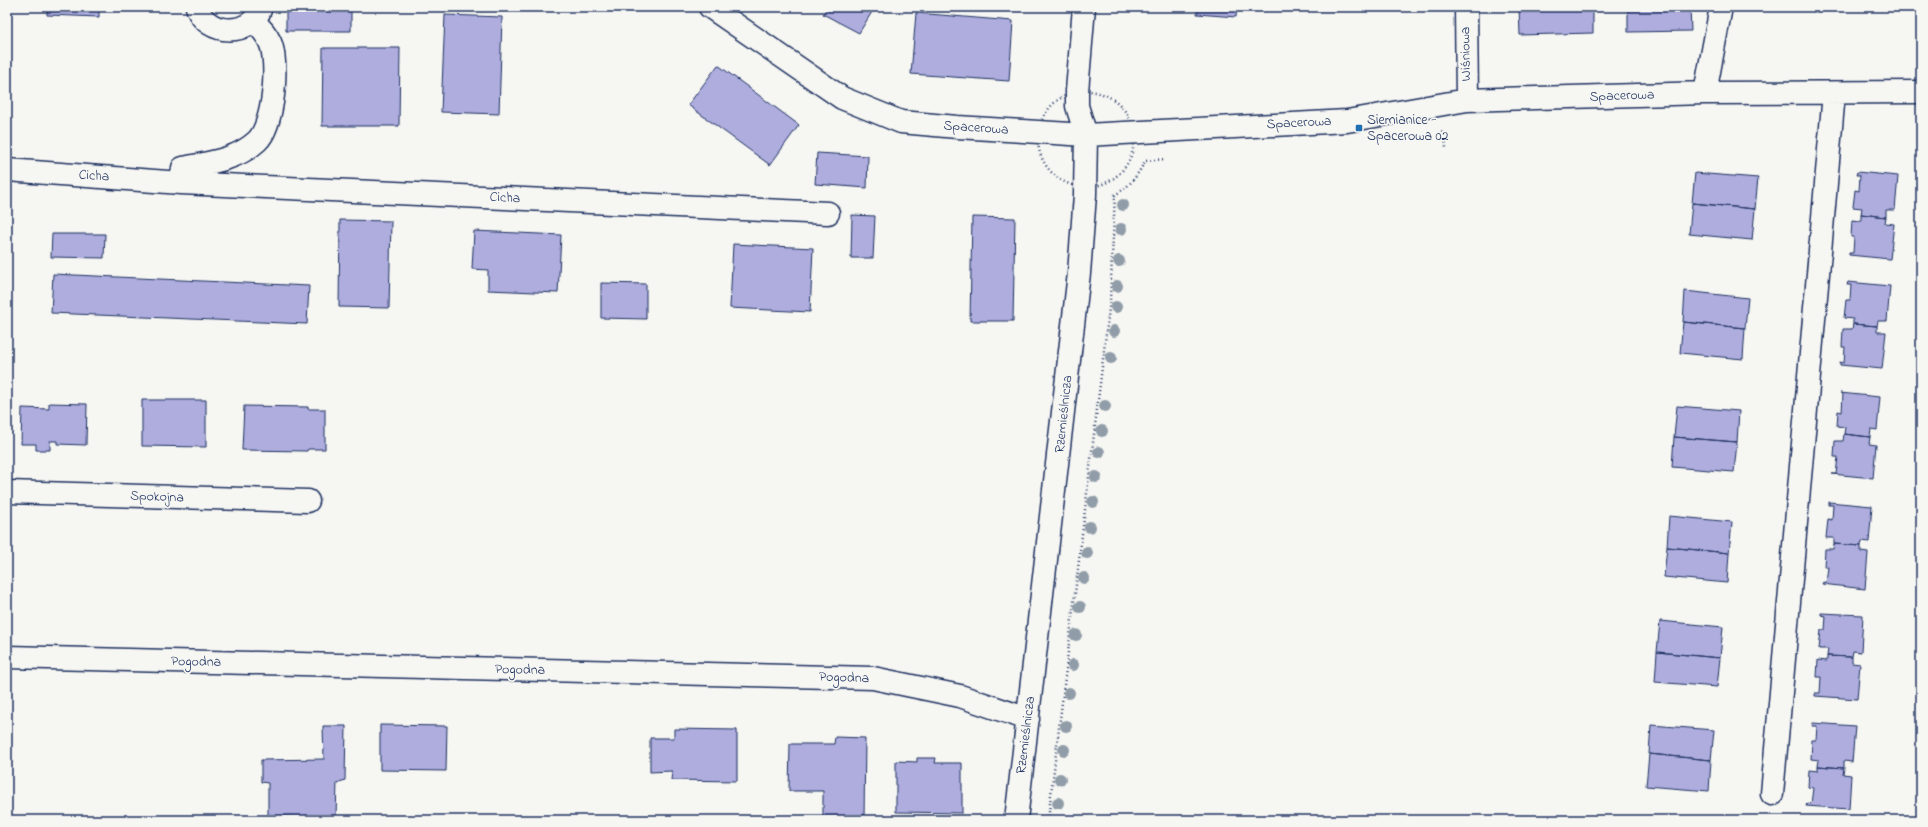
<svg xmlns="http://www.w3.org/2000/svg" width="1928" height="827" font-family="'Indie Flower',sans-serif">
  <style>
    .building { fill: #aeadde; stroke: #1b2f5e }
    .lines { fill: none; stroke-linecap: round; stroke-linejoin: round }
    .minor-casing { stroke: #1b2f5e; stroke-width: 25 }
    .path { stroke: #1b2f5e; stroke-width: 2.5; stroke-dasharray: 1 3; stroke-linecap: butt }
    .minor { stroke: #f6f6f2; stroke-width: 22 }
    .tree { fill: #909da8 }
    .poi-dot { fill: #1f6fb2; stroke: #f6f6f2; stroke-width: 1.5 }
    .labels { text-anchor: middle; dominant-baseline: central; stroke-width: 3.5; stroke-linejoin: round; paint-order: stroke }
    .street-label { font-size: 14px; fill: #1b2f5e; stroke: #f6f6f2 }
    .poi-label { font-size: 14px; fill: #1b2f5e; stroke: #f6f6f2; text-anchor: start }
  </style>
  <rect width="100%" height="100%" fill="#f6f6f2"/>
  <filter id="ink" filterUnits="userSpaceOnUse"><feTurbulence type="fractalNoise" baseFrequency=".025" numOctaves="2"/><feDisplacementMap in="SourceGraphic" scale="8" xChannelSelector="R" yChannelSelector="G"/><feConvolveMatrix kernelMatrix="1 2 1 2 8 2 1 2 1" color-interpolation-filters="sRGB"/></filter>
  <g filter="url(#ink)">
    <!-- building -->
    <path class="building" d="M47,7H99V17L47,15Z
      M286,7H351V31H286Z
      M828,7H875L859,33L823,14Z
      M1198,7H1237L1236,17L1197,14Z
      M1299,7H1363V10H1299Z
      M1519,7H1593V33L1520,35Z
      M1628,7H1690L1691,31L1628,32Z
      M916,13L1013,21L1009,81L911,74Z
      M445,15L502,17L499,114L441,112Z
      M323,48H400L399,126H322Z
      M718,65L799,125L770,165L688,105Z
      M817,153L868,156L867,188L815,184Z
      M1857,172L1898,176L1895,210H1886V217L1861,214L1862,208L1853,207L1855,190L1859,191L1860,175H1856Z
      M1695,173L1758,178L1755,209L1692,203Z
      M1692,203L1755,209L1752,240L1689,234Z
      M1861,214L1886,217L1885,223L1894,224L1890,259L1849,255V253H1853L1854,237H1851L1852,220L1861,221Z
      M852,215L875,216L873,258H851Z
      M972,217L1015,218L1013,321H970Z
      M340,220L391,221L389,308L339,307Z
      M474,231L561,235L558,293L488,290V270L472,269Z
      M52,234H105L104,258L51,257Z
      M733,244L813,248L810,312L730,308Z
      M53,274L309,286L307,324L51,313Z
      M1848,282L1890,286L1887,321H1878L1877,326L1853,324V319L1844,318L1846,300H1850L1851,285H1847Z
      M601,283L646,284V319L601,318Z
      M1685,291L1748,298L1745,328L1683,322Z
      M1683,322L1745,328L1743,359L1680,353Z
      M1853,324L1877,326V332H1886L1882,369L1840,365V362L1844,363L1845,347H1842L1843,329H1852Z
      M1840,393L1880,397L1877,430L1871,429L1870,437L1844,434L1845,427L1837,426L1838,411L1842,412L1843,394Z
      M142,400H206V447L142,446Z
      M49,403L87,404L86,445L57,444V441H50V450H36V444H21L22,408L49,409Z
      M244,406L308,407V409H325V449H308L307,451L242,450Z
      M1677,406L1739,411L1737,442L1674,437Z
      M1844,434L1870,437L1869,444L1876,445L1873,478L1832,474H1836L1838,457H1834L1835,441H1843Z
      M1674,437L1737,442L1734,472L1672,467Z
      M1829,502L1872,506L1869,542L1862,541L1861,546L1834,544V538H1826L1828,519L1832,520L1833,505H1829Z
      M1669,516L1732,522L1729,553L1667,547Z
      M1834,544L1861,546V552L1868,553L1865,589L1822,584L1823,582L1826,583L1828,567H1824L1825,549H1833Z
      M1667,547L1729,553L1727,583L1664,577Z
      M1821,613L1863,615L1861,652L1853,651L1852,657L1827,656L1828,649H1819L1821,630H1825L1826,616L1821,615Z
      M1660,621L1723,627L1720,658L1657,652Z
      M1657,652L1720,658L1717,687L1655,682Z
      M1827,656L1852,657V663L1860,664L1857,699L1815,696V693H1820L1821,677H1817L1818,660L1827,661Z
      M1813,723L1855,726L1852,762L1844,761V768L1818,766L1819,760L1811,759L1812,740H1816L1817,726H1812Z
      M380,725L447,726L446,771L380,770Z
      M1651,725L1714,730L1711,760L1649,754Z
      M323,726H346L345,780L337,783L336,816H314L313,820H291V817L268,816V783L261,782V760L324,759Z
      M674,729L737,730V781L671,780L672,771L650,772V738H674Z
      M835,737L865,738L864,820H823V791H789L790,744H834Z
      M1649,754L1711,760L1709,791L1646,786Z
      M917,758H936L935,763H962V813L896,812V761L917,762Z
      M1818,766L1844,768L1843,774L1851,775L1849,809L1806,806L1807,803L1811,804L1813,788L1808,787L1809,770L1818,771Z"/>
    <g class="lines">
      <!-- minor casing -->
      <g class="minor-casing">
        <path id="minor" d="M197,7C206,37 253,37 261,7
          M710,7L842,98L901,122L957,127L1086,135L1347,121L1467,100L1705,93L1921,92
          M1466,7L1467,100
          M1705,93L1721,7
          M7,170L181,183L828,213
          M181,183L183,168C208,163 237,160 257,141C274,125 279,62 270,42C266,33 260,27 253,21
          M7,492L308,501
          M7,657L873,678L960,696L1028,719
          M1772,794L1834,93
          M1016,820L1079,273L1085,195L1086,135L1077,106V91L1084,7"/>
      </g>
      <!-- path -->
      <path class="path" d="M1038 139a48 48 0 1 1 96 0a48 48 0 1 1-96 0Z
        M1441,132L1445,136L1446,148
        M1114,195C1129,188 1138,175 1145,161L1165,159
        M1048,820L1110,300L1115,195"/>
      <!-- minor -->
      <use href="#minor" class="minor"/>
    </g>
    <!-- trees -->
    <g class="tree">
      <circle cx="1123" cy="205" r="6"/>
      <circle cx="1121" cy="229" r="6"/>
      <circle cx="1119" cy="261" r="6"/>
      <circle cx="1117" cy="286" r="6"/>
      <circle cx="1116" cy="307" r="6"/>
      <circle cx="1114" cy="331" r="6"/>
      <circle cx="1111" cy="358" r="6"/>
      <circle cx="1105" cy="406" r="6"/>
      <circle cx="1102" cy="431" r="6"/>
      <circle cx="1099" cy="452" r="6"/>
      <circle cx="1096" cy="477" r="6"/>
      <circle cx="1093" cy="502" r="6"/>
      <circle cx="1090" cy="527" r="6"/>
      <circle cx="1087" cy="553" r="6"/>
      <circle cx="1084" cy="578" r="6"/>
      <circle cx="1080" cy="607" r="6"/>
      <circle cx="1076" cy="635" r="6"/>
      <circle cx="1073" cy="665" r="6"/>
      <circle cx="1069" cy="693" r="6"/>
      <circle cx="1066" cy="726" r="6"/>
      <circle cx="1064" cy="750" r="6"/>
      <circle cx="1060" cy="779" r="6"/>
      <circle cx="1058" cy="803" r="6"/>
    </g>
  </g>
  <!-- markers -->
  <rect class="poi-dot" x="1355" y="124" width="8" height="8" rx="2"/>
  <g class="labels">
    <!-- street labels -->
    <g class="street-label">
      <text transform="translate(1466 54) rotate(-91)">Wiśniowa</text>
      <text transform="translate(1622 96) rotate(-2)">Spacerowa</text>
      <text transform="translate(1299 123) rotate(-3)">Spacerowa</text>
      <text transform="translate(976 128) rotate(4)">Spacerowa</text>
      <text transform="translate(94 176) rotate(4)">Cicha</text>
      <text transform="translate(505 198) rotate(3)">Cicha</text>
      <text transform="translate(1064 414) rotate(-84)">Rzemieślnicza</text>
      <text transform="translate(157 497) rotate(2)">Spokojna</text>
      <text transform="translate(196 662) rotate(1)">Pogodna</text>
      <text transform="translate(520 670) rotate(1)">Pogodna</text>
      <text transform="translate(844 678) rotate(2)">Pogodna</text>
      <text transform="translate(1026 735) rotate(-83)">Rzemieślnicza</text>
    </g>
    <!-- poi labels -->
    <g class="poi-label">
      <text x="1367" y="120">Siemianice -<tspan x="1367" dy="16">Spacerowa 02</tspan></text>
    </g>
  </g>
  <!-- margin -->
  <rect width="1928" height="827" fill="none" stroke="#f6f6f2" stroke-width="24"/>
  <rect x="12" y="12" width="1904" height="803" fill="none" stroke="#1b2f5e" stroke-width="1.5" filter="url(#ink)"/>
</svg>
